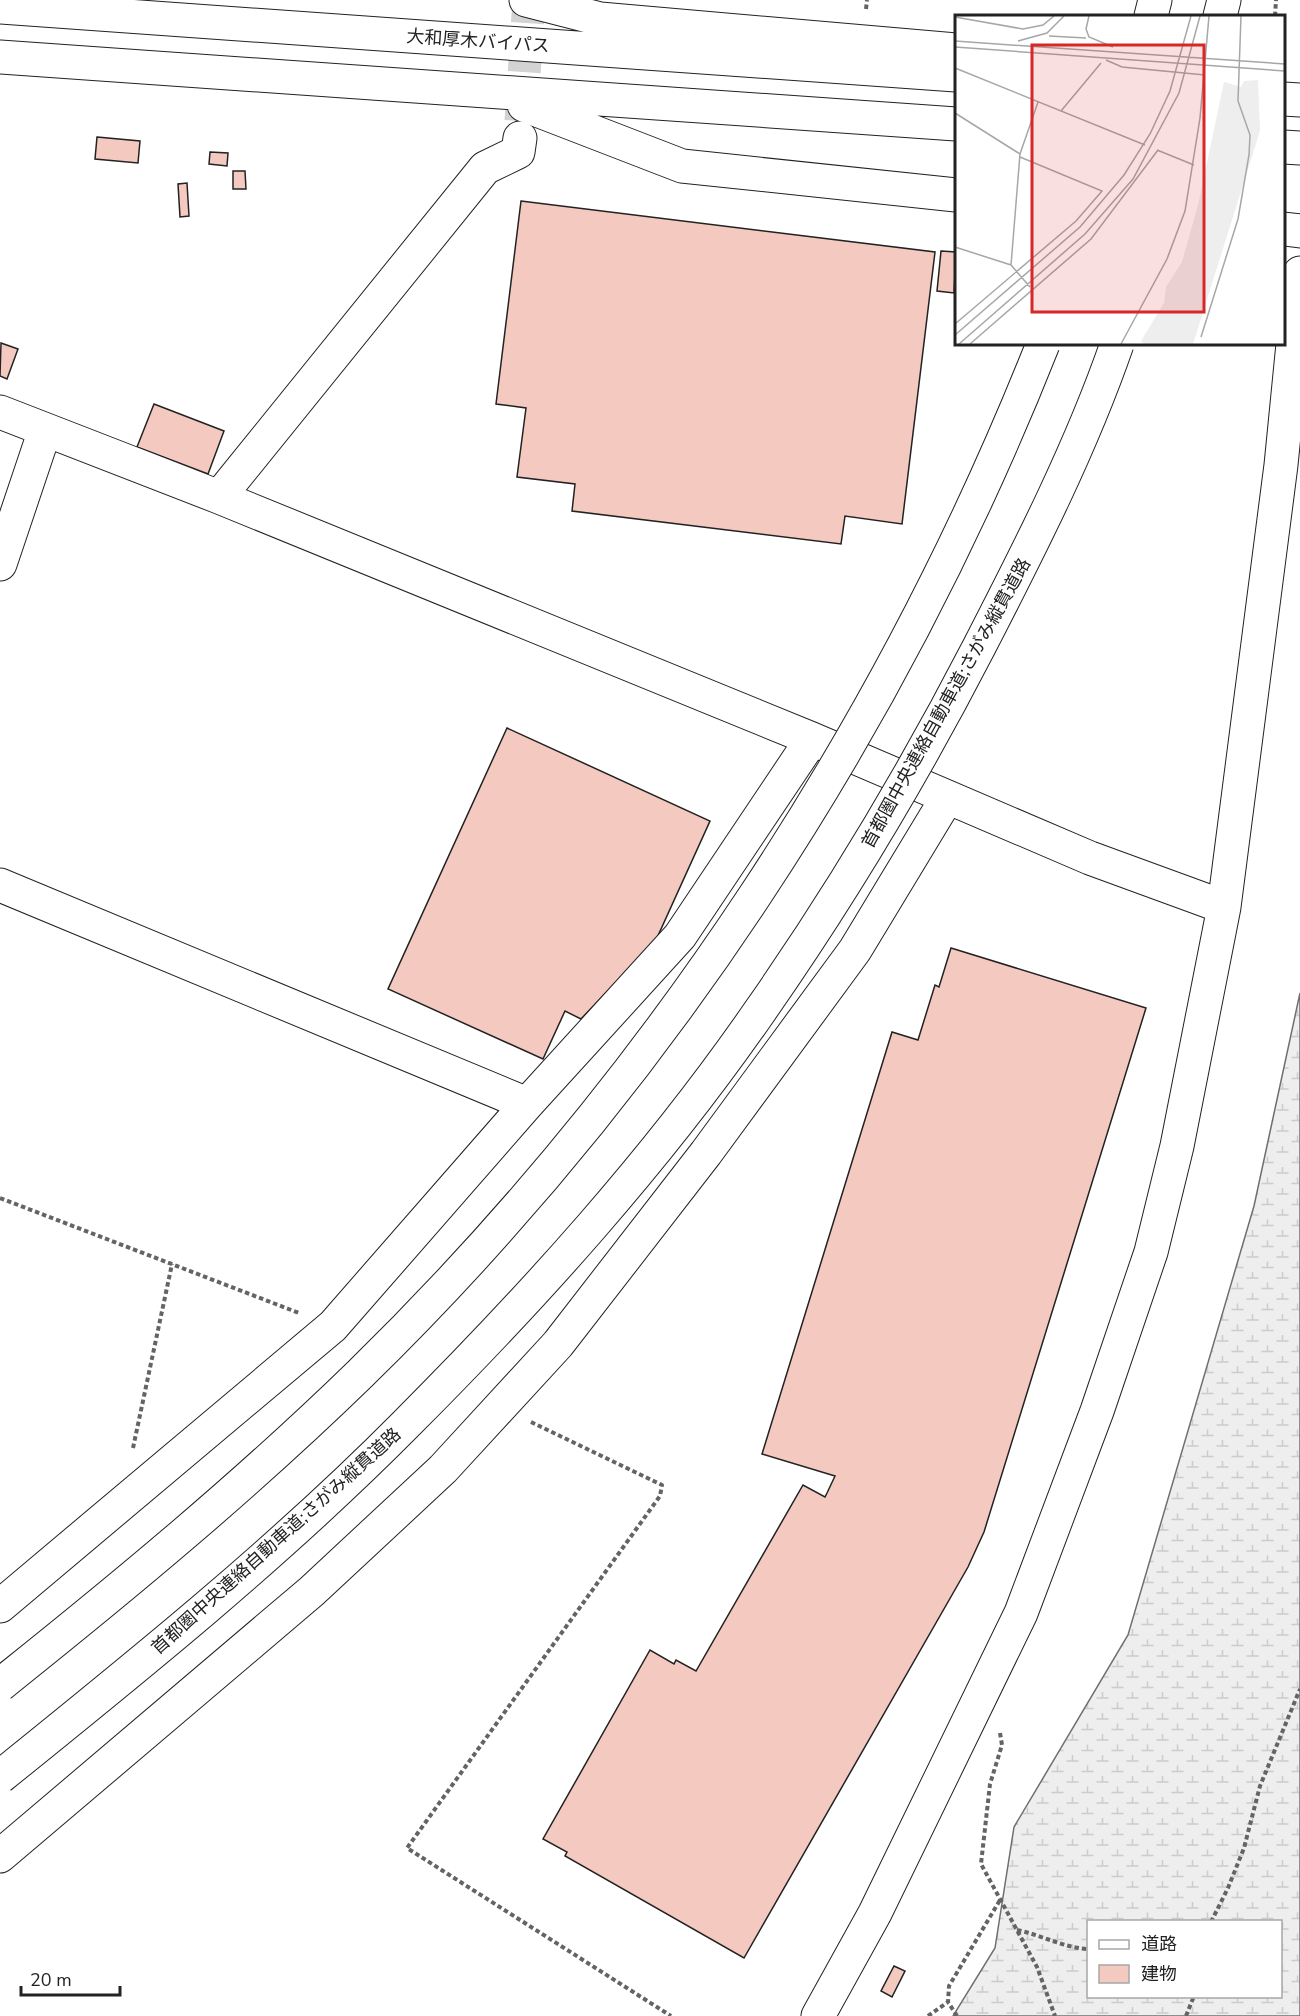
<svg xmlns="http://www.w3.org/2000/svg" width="1300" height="2016" font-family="'Nunito Sans','Noto Sans JP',sans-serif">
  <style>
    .wetland { fill: url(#wetland-marsh); stroke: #6f6f6f; stroke-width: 1.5; fill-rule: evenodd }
    .building { fill: #f3c9c0; stroke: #222; stroke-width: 1.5 }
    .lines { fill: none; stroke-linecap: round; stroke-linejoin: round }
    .minor-tunnel { stroke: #d3d3d3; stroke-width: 33; stroke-dasharray: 33 16; stroke-linecap: butt }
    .minor-casing { stroke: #222; stroke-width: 35 }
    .highway-casing { stroke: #222; stroke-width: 35 }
    .path { stroke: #646464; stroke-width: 4; stroke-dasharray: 4.5 3; stroke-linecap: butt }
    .minor { stroke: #fff; stroke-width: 33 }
    .highway { stroke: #fff; stroke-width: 33 }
    .highway-bridge-casing { stroke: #222; stroke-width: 35; stroke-linecap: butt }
    .highway-bridge { stroke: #fff; stroke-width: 33 }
    .labels { text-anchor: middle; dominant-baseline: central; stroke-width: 4.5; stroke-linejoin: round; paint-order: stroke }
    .street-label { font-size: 18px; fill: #222; stroke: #fff }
    .inset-road { fill: none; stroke: #a7a7a7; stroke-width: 1.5 }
    .view { fill: #d62828; fill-opacity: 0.15; stroke: #d62828; stroke-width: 3 }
    .inset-edge { fill: none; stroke: #222; stroke-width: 3 }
  </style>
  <defs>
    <pattern id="wetland-marsh" width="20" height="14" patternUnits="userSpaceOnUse" patternTransform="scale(1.5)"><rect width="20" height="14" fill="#eee"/><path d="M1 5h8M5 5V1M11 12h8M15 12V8" fill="none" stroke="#ccc"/></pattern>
  </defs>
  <rect width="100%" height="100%" fill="#fff"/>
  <!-- wetland -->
  <path class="wetland" d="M1300,993V2016H953L995,1948L1014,1827L1128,1635L1254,1206ZM1088,1922H1280V1996H1088Z"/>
  <!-- building -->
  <path class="building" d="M97,137L140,141L138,163L95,159Z
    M210,152L228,153L227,166L209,164Z
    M233,171H245L246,189H233Z
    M187,183L189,216L180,217L178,184Z
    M521,201L935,252L902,524L845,516L841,544L572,511L575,484L517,477L526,408L496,404Z
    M941,251L956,252L954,293L937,291Z
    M1,343L18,349L7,379L0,376Z
    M154,404L224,431L208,474L137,447Z
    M507,728L710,821L656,940L581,1019L565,1011L543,1059L388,989Z
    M951,948L1146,1008L984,1532L968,1567L744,1958L565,1856L567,1852L543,1839L650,1650L674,1664L676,1660L696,1671L803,1485L825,1497L827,1493L835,1476L762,1454L892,1032L918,1040L935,985L939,987Z
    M894,1966L905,1971L892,1997L881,1991Z"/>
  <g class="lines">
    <!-- minor-tunnel -->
    <path class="minor-tunnel" d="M521,121L529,0"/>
    <!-- minor casing -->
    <g class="minor-casing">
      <path id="minor" d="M0,412L219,497L812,739L1090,858L1224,907
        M219,497L485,168L518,152L520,138
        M0,564L45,430
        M0,885L527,1104L333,1326L0,1606
        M527,1104L680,936L812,739
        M0,1856L312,1591L443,1469L558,1344L706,1153L855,950L947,798
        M818,2016L875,1913L1021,1613L1097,1411L1151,1252L1177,1146L1224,907L1281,465L1300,273"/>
    </g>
    <!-- highway casing -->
    <g class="highway-casing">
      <path id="highway" d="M526,0L600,19L956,50
        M0,7L956,75
        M1151,16L1155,0
        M1220,16L1224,0
        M0,57L956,124
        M1284,99L1300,100
        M524,105L682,166L956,195
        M1284,147L1300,148
        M1284,229L1300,231"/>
    </g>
    <!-- path -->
    <path class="path" d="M866,9L867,0
      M1275,16L1276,0
      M0,1198L299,1313
      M531,1422L662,1485L660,1496L407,1848L671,2016
      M133,1448L172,1264
      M1000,1733L1002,1745L990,1784L981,1864L1037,1967L1055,2016
      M1211,1922L1228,1888L1244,1848L1260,1786L1300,1689
      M1017,1930C1042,1935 1064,1948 1088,1949
      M928,2016L948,2002
      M957,2016L948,2002L949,1986L1000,1900
      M1186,2016L1194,1996"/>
    <!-- minor -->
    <use href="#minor" class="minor"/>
    <!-- highway -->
    <use href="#highway" class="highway"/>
    <!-- highway-bridge casing -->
    <g class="highway-bridge-casing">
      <path id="highway-bridge" d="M0,1685C124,1586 246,1485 360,1374C656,1085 891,728 1043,344
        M0,1777C139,1665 279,1552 405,1425C533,1297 657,1160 760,1011C841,895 914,773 979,647C1030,548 1081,448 1117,344"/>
    </g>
    <!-- highway-bridge -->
    <use href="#highway-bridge" class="highway-bridge"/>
  </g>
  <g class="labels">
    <!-- street labels -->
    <g class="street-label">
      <text transform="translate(478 41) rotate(4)">大和厚木バイパス</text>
      <text transform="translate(946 703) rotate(-61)">首都圏中央連絡自動車道;さがみ縦貫道路</text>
      <text transform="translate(276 1541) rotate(-42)">首都圏中央連絡自動車道;さがみ縦貫道路</text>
    </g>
  </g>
  <!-- overview -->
  <g transform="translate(955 15)">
    <rect width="330" height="330" fill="#fff"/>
    <path d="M303,65L305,116L238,329H189L186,326L209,288L211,272L227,247L243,190L269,67L286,72L289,66Z" fill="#eee"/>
    <path class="inset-road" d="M134,1L131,14L134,22L158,32M0,2L68,14L88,10L99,1M94,21L131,23M0,26L330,49M63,26L92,18L109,1M0,32L330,56M151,45L167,52L250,60M0,53L190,130M106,96L146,48M0,98L65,139M202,135L239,150M0,232L56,250L75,272M56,250L65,139L83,87M0,309L121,206L147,176L65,142M0,320L125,212L169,160L195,119L215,76L236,1M246,322L283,204L294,140L295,120L283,86L286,1M4,329L130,219L178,164L224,78L245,1M15,329L136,224L203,135M166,329L212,244L230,196L245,103L254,1"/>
    <path class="view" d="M77,30H249V297H77Z"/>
    <rect width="330" height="330" class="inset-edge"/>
  </g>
  <!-- legend -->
  <rect x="1087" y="1920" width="195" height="78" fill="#ffffff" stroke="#a7a7a7" stroke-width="1.5"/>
  <rect x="1099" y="1940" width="30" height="9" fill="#ffffff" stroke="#a7a7a7" stroke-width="1.5"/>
  <text x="1141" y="1950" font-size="18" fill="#222222">道路</text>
  <rect x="1099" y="1965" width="30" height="18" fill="#f3c9c0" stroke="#a7a7a7" stroke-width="1.5"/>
  <text x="1141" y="1980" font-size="18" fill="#222222">建物</text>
  <!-- scale -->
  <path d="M21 1986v9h99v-9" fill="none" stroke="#222222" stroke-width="3"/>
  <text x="30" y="1986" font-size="18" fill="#222222" stroke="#ffffff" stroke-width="4.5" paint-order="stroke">20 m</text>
</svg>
